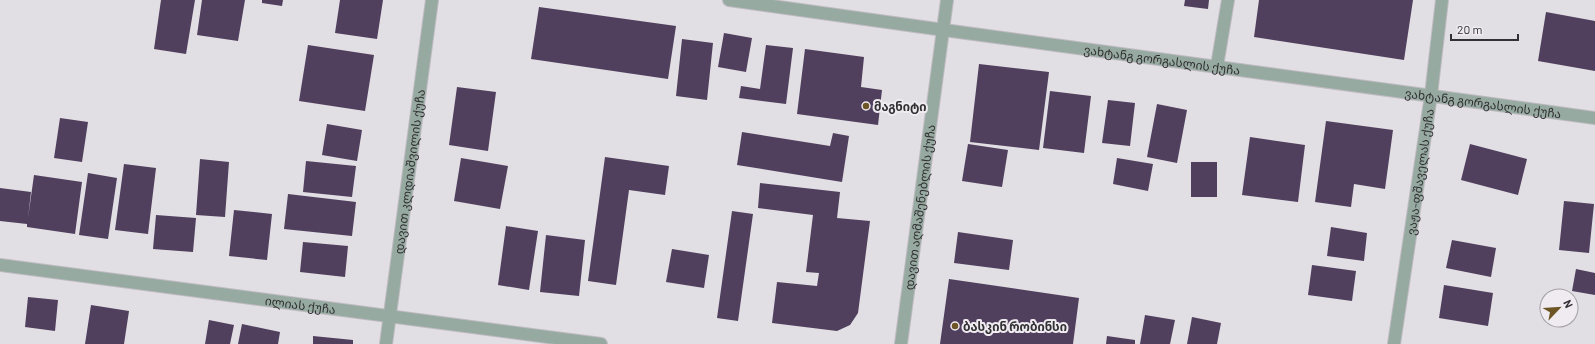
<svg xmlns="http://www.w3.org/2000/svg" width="1595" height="344" font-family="Barlow,'Noto Sans Georgian',sans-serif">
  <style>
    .building { fill: #503f5d }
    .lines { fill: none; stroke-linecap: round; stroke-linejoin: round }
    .service-casing { stroke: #bebbc0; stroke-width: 14 }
    .minor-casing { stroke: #bebbc0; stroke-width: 14 }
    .tertiary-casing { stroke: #bebbc0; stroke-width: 14 }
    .service { stroke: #97aaa2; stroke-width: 12 }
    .minor { stroke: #97aaa2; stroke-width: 12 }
    .tertiary { stroke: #97aaa2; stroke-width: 12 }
    .poi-dot { fill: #6d5525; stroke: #efebf1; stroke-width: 1.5 }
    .labels { text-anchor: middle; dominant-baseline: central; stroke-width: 4; stroke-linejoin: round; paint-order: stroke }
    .street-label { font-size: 12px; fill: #313032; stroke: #efebf1 }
    .poi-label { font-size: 12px; font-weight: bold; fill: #313032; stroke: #efebf1; text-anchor: start }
  </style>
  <rect width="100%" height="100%" fill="#e1dee4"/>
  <!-- building -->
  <path class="building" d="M161,0H195L186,54L154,49Z
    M202,0H245L238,41L197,35Z
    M262,0H283L282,6L262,3Z
    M340,0H383L377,39L335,33Z
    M1185,0H1209L1208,9L1184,6Z
    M1259,0H1413L1404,60L1254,37Z
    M539,7L676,26L668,79L531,59Z
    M1546,12L1595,21V71L1538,61Z
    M724,33L752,38L746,72L718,67Z
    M682,39L713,43L707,100L676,96Z
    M308,45L374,55L365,111L299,101Z
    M766,45L793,48L786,104L739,98L741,86L760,89Z
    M805,49L864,57L861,87L882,90L878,125L797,114Z
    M979,64L1049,72L1039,150L970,142Z
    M457,87L496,92L488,151L449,145Z
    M1050,91L1091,96L1084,153L1043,148Z
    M1108,100L1135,103L1130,146L1102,143Z
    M1157,104L1187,110L1177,163L1147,157Z
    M60,118L88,122L82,162L54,158Z
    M1326,121L1393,130L1385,189L1354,184L1351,207L1315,202Z
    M327,124L362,130L357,161L322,155Z
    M742,132L830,146L833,133L849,136L842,182L737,165Z
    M1250,137L1305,145L1298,202L1242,195Z
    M968,144L1008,150L1002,187L962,181Z
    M1470,144L1527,159L1518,195L1461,180Z
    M605,157L669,166L665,195L629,190L616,285L588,281Z
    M461,158L508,166L500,209L454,201Z
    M1117,158L1153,164L1148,191L1113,184Z
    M200,159L229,162L225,217L196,215Z
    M306,161L356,166L352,197L303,192Z
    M1191,162H1217V197H1191Z
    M124,164L156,168L148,234L115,230Z
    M88,173L117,178L108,239L79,235Z
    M34,175L82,182L75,234L27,227V224L0,221V188L31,192L28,218Z
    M760,183L840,192L837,218L870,221L858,313L850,325L837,331L772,323L777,282L817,286L819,273L806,272L813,215L758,208Z
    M288,194L356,202L352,236L284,229Z
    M1564,201L1594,204L1589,253L1559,250Z
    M234,210L272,214L267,260L229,256Z
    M732,211L753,214L738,321L717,318Z
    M156,215L196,218L193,252L153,249Z
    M506,226L538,231L529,290L498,285Z
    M1331,227L1367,233L1364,261L1327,256Z
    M958,232L1013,240L1009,270L954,263Z
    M546,235L585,240L579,296L540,292Z
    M1452,240L1496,248L1491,277L1446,268Z
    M303,242L348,246L345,277L300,272Z
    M672,249L709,255L704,288L666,282Z
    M1312,265L1356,271L1352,301L1308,295Z
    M1576,269L1595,273V295L1572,291Z
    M949,279L1079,298L1073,344H940Z
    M1444,285L1493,293L1488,326L1439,318Z
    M28,297L58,300L55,331L25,327Z
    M91,305L129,311L124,344H85Z
    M1145,315L1175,320L1170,344H1140Z
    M1192,317L1221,323L1217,344H1187Z
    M209,320L234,325L230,344H205Z
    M242,324L280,332L278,344H238Z
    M313,336L353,340V344H313Z
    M1107,336L1135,340V344H1106Z"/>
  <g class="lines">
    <!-- service casing -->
    <g class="service-casing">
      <path id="service" d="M1217,66L1228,0"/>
    </g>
    <!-- minor casing -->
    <g class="minor-casing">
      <g id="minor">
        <path d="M729,0L944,30"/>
        <path id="s1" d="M0,265L601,344"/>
        <path id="s2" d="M386,344L432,0"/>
        <path id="s3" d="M1394,344L1431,95L1442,0"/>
      </g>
    </g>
    <!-- tertiary casing -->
    <g class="tertiary-casing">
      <g id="tertiary">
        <path id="s4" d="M944,30L1595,118"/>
        <path id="s5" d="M901,344L947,0"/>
      </g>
    </g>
    <!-- service -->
    <use href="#service" class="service"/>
    <!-- minor -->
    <use href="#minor" class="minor"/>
    <!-- tertiary -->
    <use href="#tertiary" class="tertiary"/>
  </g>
  <!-- markers -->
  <g class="poi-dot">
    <circle cx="866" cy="106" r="4"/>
    <circle cx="955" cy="326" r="4"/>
  </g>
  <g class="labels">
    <!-- street labels -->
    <g class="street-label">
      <text stroke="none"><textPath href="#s4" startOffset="220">ვახტანგ გორგასლის ქუჩა</textPath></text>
      <text stroke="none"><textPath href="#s4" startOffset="544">ვახტანგ გორგასლის ქუჩა</textPath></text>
      <text stroke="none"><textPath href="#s2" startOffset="174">დავით კლდიაშვილის ქუჩა</textPath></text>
      <text stroke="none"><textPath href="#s3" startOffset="174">ვაჟა-ფშაველას ქუჩა</textPath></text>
      <text stroke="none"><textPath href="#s5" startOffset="138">დავით აღმაშენებლის ქუჩა</textPath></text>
      <text stroke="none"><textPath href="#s1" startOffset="303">ილიას ქუჩა</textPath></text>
    </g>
    <!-- poi labels -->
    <g class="poi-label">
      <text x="874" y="106">მაგნიტი</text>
      <text x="963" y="326">ბასკინ რობინსი</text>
    </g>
  </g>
  <!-- north arrow -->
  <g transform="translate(1559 308) rotate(65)"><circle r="19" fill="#efebf1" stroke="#a3a0a5"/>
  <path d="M0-3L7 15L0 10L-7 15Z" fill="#6d5525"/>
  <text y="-6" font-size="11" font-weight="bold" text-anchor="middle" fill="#313032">N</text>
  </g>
  <!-- scale -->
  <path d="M1451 34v6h67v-6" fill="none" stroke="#313032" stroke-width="2"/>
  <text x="1457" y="34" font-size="12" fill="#313032" stroke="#efebf1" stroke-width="3" paint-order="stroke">20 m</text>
</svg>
